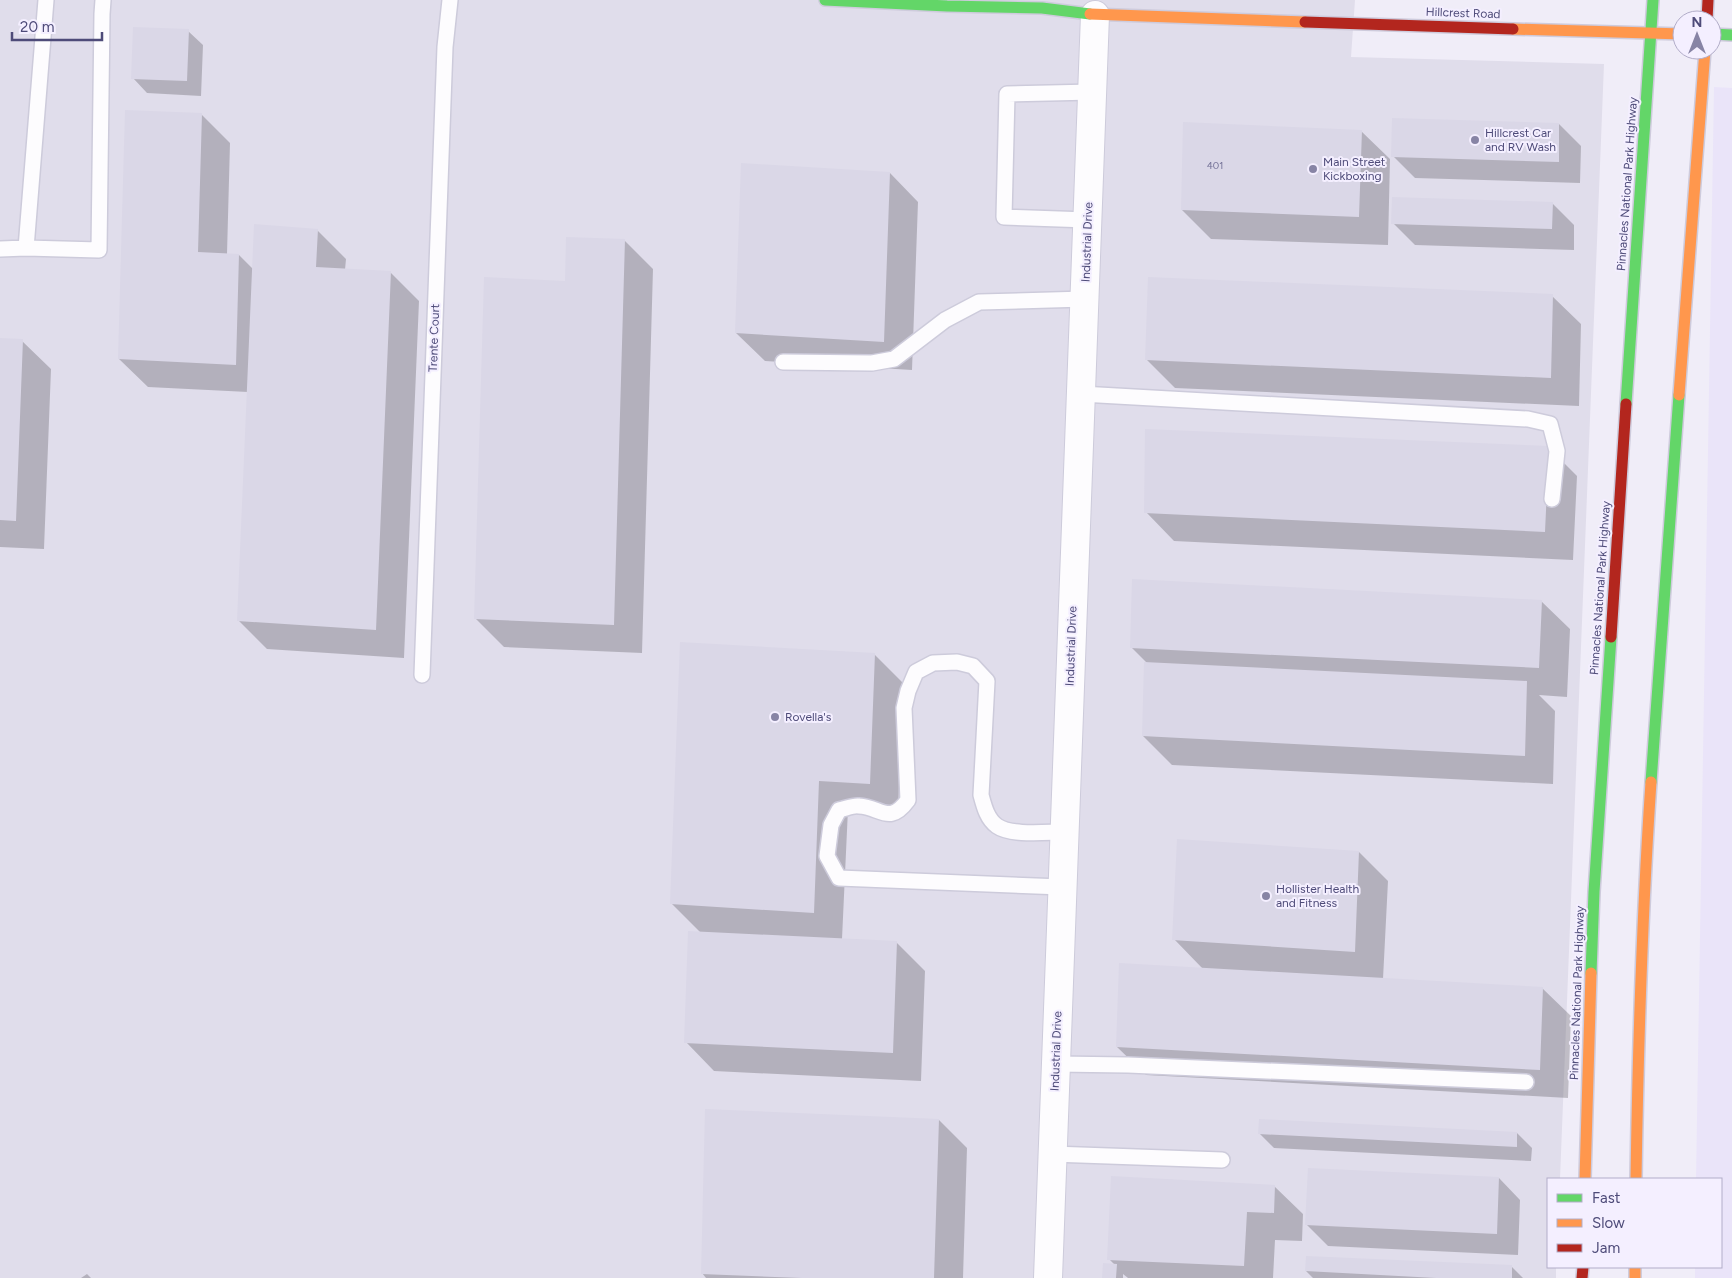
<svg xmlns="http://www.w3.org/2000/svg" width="1732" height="1278" font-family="Figtree,sans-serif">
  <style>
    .residential { fill: #eae4f9 }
    .industrial { fill: #e0ddeb }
    .shadow { fill: #0003 }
    .building { fill: #dad7e7 }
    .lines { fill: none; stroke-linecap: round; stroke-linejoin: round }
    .lane-casing { stroke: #cdcbdb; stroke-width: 18 }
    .street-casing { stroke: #cdcbdb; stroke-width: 30 }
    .fast-casing { stroke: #cecbdc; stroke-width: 14 }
    .slow-casing { stroke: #cecbdc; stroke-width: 14 }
    .jam-casing { stroke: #cecbdc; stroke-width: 14 }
    .lane { stroke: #fdfcfe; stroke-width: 15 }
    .street { stroke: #fdfcfe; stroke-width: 28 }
    .fast { stroke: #63d668; stroke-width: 11 }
    .slow { stroke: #ff974d; stroke-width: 11 }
    .jam { stroke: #b3261e; stroke-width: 11 }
    .poi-dot { fill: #8784a5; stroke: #f4efff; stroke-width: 2 }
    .labels { text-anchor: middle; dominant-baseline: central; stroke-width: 4; stroke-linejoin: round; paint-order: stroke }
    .number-label { font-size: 10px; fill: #727096 }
    .street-label { font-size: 12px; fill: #4e4b79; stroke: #f4efff }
    .poi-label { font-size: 12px; fill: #4e4b79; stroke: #f4efff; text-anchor: start }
  </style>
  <rect width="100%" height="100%" fill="#f0edf8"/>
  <!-- residential -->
  <path class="residential" d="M1714,87L1732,88V1278H1695V1267H1721V1179H1696Z"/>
  <!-- industrial -->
  <path class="industrial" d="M0,0H1355L1351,57L1604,64L1560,1179H1548V1267H1556V1278H0Z"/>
  <!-- shadow -->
  <path class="shadow" d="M188,31L203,45L201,96L147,93L133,78Z
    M201,114L230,143L227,254L239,255L253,269L317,230L346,259L345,270L391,273L419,301L404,658L267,649L238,620L248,392L148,387L119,359Z
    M1559,124L1581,146L1580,183L1415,178L1393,156Z
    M1361,131L1390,159L1388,245L1211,239L1182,210Z
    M890,173L918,202L912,370L765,361L736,333Z
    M1552,203L1574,225V250L1415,245L1393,223Z
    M624,240L653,269L642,653L504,647L476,619Z
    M1552,296L1581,324L1579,406L1175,388L1147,360Z
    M0,340L22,341L51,369L44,549L0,547Z
    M1548,447L1577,476L1573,560L1174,541L1146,512Z
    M1541,601L1570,629L1567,697L1539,695L1555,711L1553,784L1172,765L1143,736L1147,663L1131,647Z
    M874,654L903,683L898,812L848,809L842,939L896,942L925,971L921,1081L714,1071L686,1042L700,932L671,903Z
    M1359,852L1388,881L1383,979L1542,988L1571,1016L1568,1098L1146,1075L1117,1047L1203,969L1174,939Z
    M939,1120L967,1148L963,1278H706L702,1273Z
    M1259,1133H1517L1532,1148L1531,1161L1274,1148Z
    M1499,1178L1520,1200L1518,1255L1328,1246L1306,1224Z
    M1274,1186L1303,1214L1302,1241L1275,1240L1273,1278H1128L1123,1274V1278H1103L1115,1265L1109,1259Z
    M1512,1267L1523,1278H1313L1306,1271Z
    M87,1274L91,1278H81Z"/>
  <!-- building -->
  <path class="building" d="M133,27L189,29L187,81L131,79Z
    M125,110L202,113L198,252L239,254L236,365L118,359Z
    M1392,118L1559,123V162L1391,157Z
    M1183,122L1362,130L1359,217L1181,210Z
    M741,163L890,172L884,342L735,333Z
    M1392,197L1553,202L1552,229L1391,224Z
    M254,224L318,229L316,267L391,271L376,630L237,621Z
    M566,237L625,239L614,625L474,619L484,277L565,281Z
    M1148,277L1553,294L1551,378L1145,360Z
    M0,338L23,339L16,521L0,520Z
    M1145,429L1549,446L1545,532L1144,513Z
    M1132,579L1542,600L1539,668L1130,648Z
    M680,642L875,653L870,784L819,781L814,913L670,904Z
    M1144,662L1527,681L1525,756L1142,736Z
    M1177,839L1359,851L1355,952L1172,940Z
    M688,931L897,941L893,1053L684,1043Z
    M1119,963L1543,987L1540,1070L1116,1047Z
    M705,1109L939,1119L934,1278H802L701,1274Z
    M1259,1119L1517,1132V1147L1258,1134Z
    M1308,1168L1499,1177L1497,1234L1305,1225Z
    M1111,1176L1275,1185L1274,1213L1247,1212L1244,1266L1107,1260Z
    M1306,1256L1512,1265V1278H1436L1305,1271Z
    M1103,1263L1117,1264L1116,1278H1102Z"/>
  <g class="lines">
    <!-- lane casing -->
    <g class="lane-casing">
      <path id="lane" d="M1088,220L1004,217L1007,94L1093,92
        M26,248L99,250L102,14L103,0
        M0,249L26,248L46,0
        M783,362L872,363L894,359L945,320L979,302L1085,299
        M1081,394L1528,419L1550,424L1557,451L1552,499
        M422,675L445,47L450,0
        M1062,887L839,878L827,856L831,825L839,810C845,809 853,805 859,806C881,807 889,826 908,800L904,708L908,691L916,672L933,663L957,662L973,666L987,681L981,795C984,806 987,819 997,826C1011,836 1047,832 1064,832
        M1056,1064L1128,1065L1526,1082
        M1052,1154L1222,1160"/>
    </g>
    <!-- street casing -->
    <g class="street-casing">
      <path id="street" d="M1048,1278L1095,15"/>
    </g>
    <!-- fast casing -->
    <g class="fast-casing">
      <path id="fast" d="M825,0L947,6L1042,8L1090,14
        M1712,34L1732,35
        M1626,404L1653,0
        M1651,782L1679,395
        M1591,973L1594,892L1611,637"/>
    </g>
    <!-- slow casing -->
    <g class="slow-casing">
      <path id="slow" d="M1090,14L1305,22
        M1513,29L1682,34
        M1679,395L1705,50
        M1585,1179L1591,973
        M1636,1179C1638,1047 1642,914 1651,782
        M1635,1267V1278"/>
    </g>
    <!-- jam casing -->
    <g class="jam-casing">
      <path id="jam" d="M1707,20L1708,0
        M1305,22L1513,29
        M1611,637L1626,404
        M1582,1278L1583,1267"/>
    </g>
    <!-- lane -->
    <use href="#lane" class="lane"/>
    <!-- street -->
    <use href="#street" class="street"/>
    <!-- fast -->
    <use href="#fast" class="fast"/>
    <!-- slow -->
    <use href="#slow" class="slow"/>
    <!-- jam -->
    <use href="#jam" class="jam"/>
  </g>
  <!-- markers -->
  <g class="poi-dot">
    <circle cx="1475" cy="140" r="5"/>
    <circle cx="1313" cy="169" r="5"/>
    <circle cx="775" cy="717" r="5"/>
    <circle cx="1266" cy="896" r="5"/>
  </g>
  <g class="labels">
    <!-- number labels -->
    <g class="number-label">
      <text x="1215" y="165">401</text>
    </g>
    <!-- street labels -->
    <g class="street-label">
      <text transform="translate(1463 13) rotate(2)">Hillcrest Road</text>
      <text transform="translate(1627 184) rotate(-86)">Pinnacles National Park Highway</text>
      <text transform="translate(1087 242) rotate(-88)">Industrial Drive</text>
      <text transform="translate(434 338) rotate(-88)">Trente Court</text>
      <text transform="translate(1600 588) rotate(-86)">Pinnacles National Park Highway</text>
      <text transform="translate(1071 646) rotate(-88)">Industrial Drive</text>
      <text transform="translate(1577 993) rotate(-88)">Pinnacles National Park Highway</text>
      <text transform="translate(1056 1051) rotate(-88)">Industrial Drive</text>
    </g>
    <!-- poi labels -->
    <g class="poi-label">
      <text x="1485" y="133">Hillcrest Car<tspan x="1485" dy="14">and RV Wash</tspan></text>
      <text x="1323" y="162">Main Street<tspan x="1323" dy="14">Kickboxing</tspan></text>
      <text x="785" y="717">Rovella's</text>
      <text x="1276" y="889">Hollister Health<tspan x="1276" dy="14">and Fitness</tspan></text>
    </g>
  </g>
  <!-- legend -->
  <rect x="1547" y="1178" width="175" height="90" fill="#f4efff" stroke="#b2adc9"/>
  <rect x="1557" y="1194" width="25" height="8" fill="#63d668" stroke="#b2adc9"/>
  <text x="1592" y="1203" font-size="15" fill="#4e4b79">Fast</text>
  <rect x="1557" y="1219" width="25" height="8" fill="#ff974d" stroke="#b2adc9"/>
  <text x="1592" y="1228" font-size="15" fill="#4e4b79">Slow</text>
  <rect x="1557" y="1244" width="25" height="8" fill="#b3261e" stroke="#b2adc9"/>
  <text x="1592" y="1253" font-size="15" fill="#4e4b79">Jam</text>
  <!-- north arrow -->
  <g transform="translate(1697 35)"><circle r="24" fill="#f4efff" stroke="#b2adc9"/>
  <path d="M0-4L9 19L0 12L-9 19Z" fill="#8784a5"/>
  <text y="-8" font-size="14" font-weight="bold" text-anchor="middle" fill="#4e4b79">N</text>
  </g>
  <!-- scale -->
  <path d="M12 32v8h90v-8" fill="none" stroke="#4e4b79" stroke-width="2.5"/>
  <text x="20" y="32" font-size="15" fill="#4e4b79" stroke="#f4efff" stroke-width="4" paint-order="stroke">20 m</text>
</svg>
